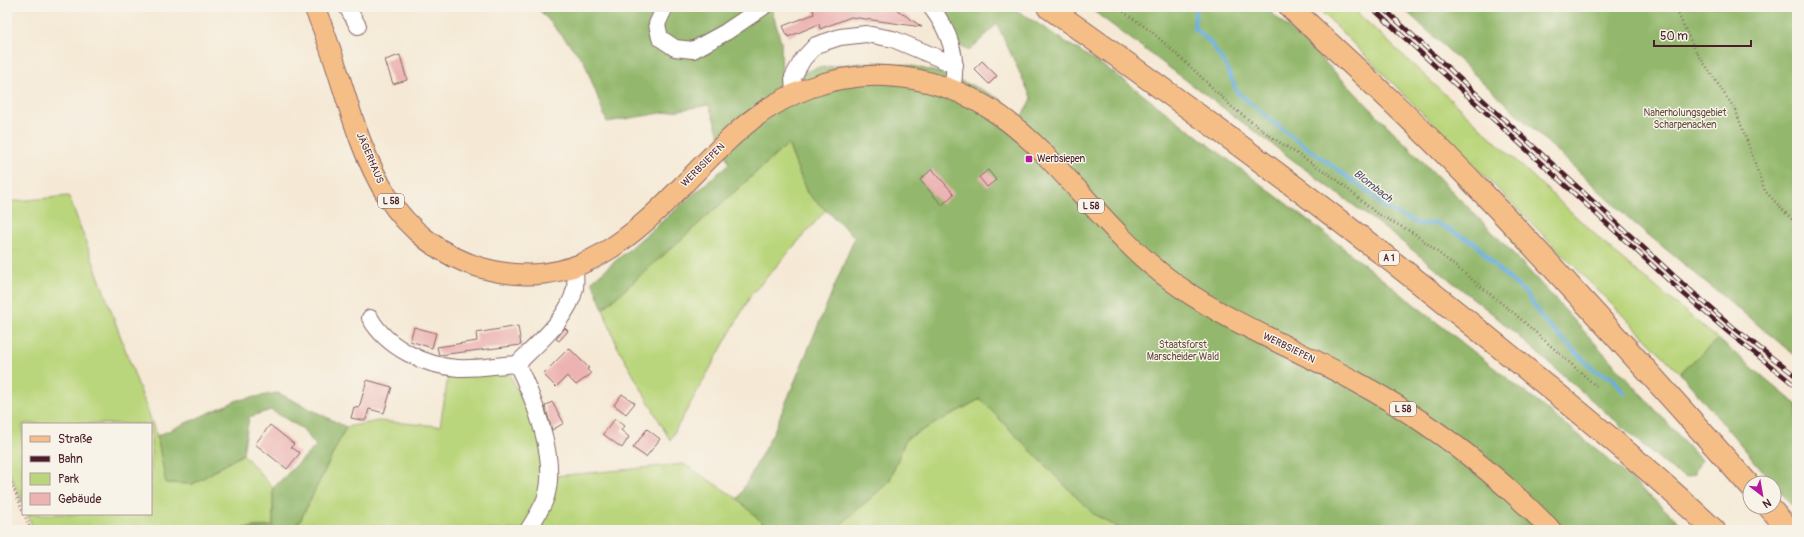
<svg xmlns="http://www.w3.org/2000/svg" width="1804" height="537" font-family="Pangolin,sans-serif">
  <style>
    .green { fill: #bad67c; stroke: #827a54 }
    .forest { fill: #93b76c; stroke: #6e6b4c }
    .lines { fill: none; stroke-linecap: round; stroke-linejoin: round }
    .stream { stroke: #68aedf; stroke-width: 4 }
    .building { fill: #ecb3b2 }
    .minor-casing { stroke: #866666; stroke-width: 18 }
    .major-casing { stroke: #866666; stroke-width: 22 }
    .highway-casing { stroke: #866666; stroke-width: 24 }
    .path { stroke: #866666; stroke-width: 2.5; stroke-dasharray: 1 3; stroke-linecap: butt }
    .minor { stroke: #fff; stroke-width: 16 }
    .major { stroke: #f6be87; stroke-width: 20 }
    .highway { stroke: #f6be87; stroke-width: 22 }
    .rail-casing { stroke: #4a1f2b; stroke-width: 4.5 }
    .rail { stroke: #f7f3e8; stroke-width: 3; stroke-dasharray: 9; stroke-linecap: butt }
    .poi-dot { fill: #b5179e; stroke: #f7f3e8; stroke-width: 1.5 }
    .labels { text-anchor: middle; dominant-baseline: central; stroke-width: 3; stroke-linejoin: round; paint-order: stroke }
    .shield { fill: #f7f3e8; stroke: #7e5f64; stroke-width: 1 }
    .shield-label { font-size: 9px; font-weight: bold; fill: #4a1f2b }
    .park-label { font-size: 10px; fill: #664d3f; stroke: #f7f3e8 }
    .street-label { font-size: 10px; fill: #4a1f2b; stroke: #f7f3e8 }
    .poi-label { font-size: 10px; fill: #4a1f2b; stroke: #f7f3e8; text-anchor: start }
    .water-label { font-size: 11px; font-style: italic; fill: #54516a; stroke: #f7f3e8 }
  </style>
  <rect width="100%" height="100%" fill="#f7f3e8"/>
  <filter id="ink" filterUnits="userSpaceOnUse"><feTurbulence type="fractalNoise" baseFrequency=".025" numOctaves="2"/><feDisplacementMap in="SourceGraphic" scale="8" xChannelSelector="R" yChannelSelector="G"/><feConvolveMatrix kernelMatrix="1 2 1 2 8 2 1 2 1" color-interpolation-filters="sRGB"/></filter>
  <filter id="wash" filterUnits="userSpaceOnUse"><feTurbulence type="fractalNoise" baseFrequency=".012" numOctaves="4" result="noise"/><feDisplacementMap in="SourceGraphic" scale="16" xChannelSelector="R" yChannelSelector="G"/><feGaussianBlur stdDeviation="0.9" result="paint"/><feColorMatrix in="noise" values="0 0 0 0 0 0 0 0 0 0 0 0 0 0 0 0 0 1.4 0 .05"/><feComposite in="paint" operator="in"/></filter>
  <g filter="url(#wash)">
    <rect width="100%" height="100%" fill="#f5e9d5"/>
    <!-- green -->
    <path class="green" d="M1317,7H1351L1616,254L1718,339L1680,373Z
      M788,144L807,193L826,210L751,295L670,440L617,346L603,309Z
      M69,196L157,436L166,483L193,484L243,454L273,488V526L242,528L241,530H34L27,514H151V424H23V504L7,467V202Z
      M509,373L538,430L545,477L684,464L738,499L769,530H290L300,521L346,427L378,421L440,426L448,377Z
      M980,399L1092,513L1122,530H834L889,482L906,439Z"/>
    <!-- forest -->
    <path class="forest" d="M537,7H771L781,42L782,82L816,68L874,62L907,65L937,72L976,87L1000,99L1021,117L1032,99L997,24L969,51L954,40L934,7H1012L1117,75L1313,224L1600,452L1688,530H1122L1092,513L980,399L906,439L889,482L834,530H769L738,499L774,431L855,237L807,193L788,144L603,309L592,281L729,164L709,105L607,122L584,61Z
      M1088,7H1265L1308,45L1512,252L1701,460L1694,474L1685,477L1671,469L1494,315L1396,237Z
      M1402,7H1797V357L1634,223Z
      M1718,339L1797,405V511L1680,373Z
      M278,393L346,427L300,521L290,530H241L242,528L273,526V488L316,446L303,429L271,410L249,417L243,454L193,484L166,483L157,436L238,400Z"/>
    <g class="lines">
      <!-- stream -->
      <path class="stream" d="M1196,7L1194,28L1210,42L1226,66L1237,92L1283,130L1371,194L1383,207L1419,224L1436,223L1475,243L1498,269L1527,294L1544,321L1595,371L1612,377L1624,393"/>
    </g>
    <g id="blocks">
      <!-- building -->
      <path class="building" d="M819,7H893L922,27L851,17L820,29L819,24L788,37L783,26L814,14L813,9Z
        M400,55L407,80L393,84L385,60Z
        M982,61L997,76L989,84L974,69Z
        M932,169L954,194L942,205L920,180Z
        M988,170L996,180L987,187L979,177Z
        M518,326L521,345L439,355L437,347L477,341L476,333Z
        M414,327L436,333L432,348L410,341Z
        M565,328L568,331L559,341L556,339Z
        M569,348L589,368L587,369L591,374L576,385L567,376L556,387L543,374Z
        M367,380L392,387L384,413L369,409L366,420H360L351,418L354,407L359,408Z
        M622,394L635,403L626,414L614,405Z
        M552,402L564,423L552,430L545,406Z
        M615,419L624,426L621,430L629,437L622,448L603,434Z
        M270,425L294,444L291,447L300,453L287,469L255,444Z
        M647,429L660,439L646,457L633,448Z"/>
    </g>
  </g>
  <g filter="url(#ink)">
    <use href="#blocks" fill-opacity="0" stroke="#866666" stroke-width="1"/>
    <g class="lines">
      <!-- minor casing -->
      <g class="minor-casing">
        <path id="minor" d="M347,7L358,26
          M665,7L657,24L660,38L675,48L693,50L726,32L763,7
          M931,7C950,32 959,57 952,89
          M794,94L793,77L803,59L816,45L840,37L866,34L893,39L955,65
          M370,318C387,348 426,366 458,368C478,369 498,365 517,364
          M517,364C534,399 558,459 546,497C542,509 534,520 528,530
          M517,364C538,343 569,318 575,288C576,281 575,273 575,266"/>
      </g>
      <!-- major casing -->
      <g class="major-casing">
        <path id="major" d="M314,7C342,68 351,138 387,196C408,230 443,257 482,268C605,303 665,192 744,126C783,93 835,73 886,76C1021,82 1067,198 1161,273C1218,319 1287,344 1351,379C1426,419 1492,469 1551,530"/>
      </g>
      <!-- highway casing -->
      <g class="highway-casing">
        <path id="highway" d="M1048,7C1201,115 1352,227 1497,345C1571,405 1645,465 1714,530
          M1290,7C1356,68 1423,129 1485,195C1575,290 1663,388 1750,486
          M1769,507L1789,530"/>
      </g>
      <!-- path -->
      <path class="path" d="M1117,7L1152,32L1195,71L1233,108L1273,138L1336,179L1376,213L1415,234L1515,314L1596,386
        M1675,7L1694,48L1736,111L1765,191L1797,225
        M7,472L23,512
        M24,514L31,530"/>
      <!-- minor -->
      <use href="#minor" class="minor"/>
      <!-- major -->
      <use href="#major" class="major"/>
      <!-- highway -->
      <use href="#highway" class="highway"/>
      <!-- rail casing -->
      <g class="rail-casing">
        <path id="rail" d="M1371,7L1677,288L1728,332L1797,387
          M1382,7L1682,283L1733,327L1797,377"/>
      </g>
      <!-- rail -->
      <use href="#rail" class="rail"/>
    </g>
  </g>
  <!-- markers -->
  <rect class="poi-dot" x="1025" y="155" width="8" height="8" rx="2"/>
  <g class="labels">
    <!-- shield labels -->
    <g class="shield">
      <rect x="378" y="194" width="26" height="14" rx="3"/>
      <rect x="1078" y="199" width="26" height="14" rx="3"/>
      <rect x="1379" y="251" width="20" height="14" rx="3"/>
      <rect x="1390" y="402" width="26" height="14" rx="3"/>
    </g>
    <g class="shield-label">
      <text x="391" y="201">L 58</text>
      <text x="1091" y="206">L 58</text>
      <text x="1389" y="258">A 1</text>
      <text x="1403" y="409">L 58</text>
    </g>
    <!-- park labels -->
    <g class="park-label">
      <text x="1685" y="113">Naherholungsgebiet<tspan x="1685" dy="12">Scharpenacken</tspan></text>
      <text x="1183" y="345">Staatsforst<tspan x="1183" dy="12">Marscheider Wald</tspan></text>
    </g>
    <!-- street labels -->
    <g class="street-label">
      <text transform="translate(370 158) rotate(67)">JÄGERHAUS</text>
      <text transform="translate(703 165) rotate(-45)">WERBSIEPEN</text>
      <text transform="translate(1289 348) rotate(26)">WERBSIEPEN</text>
    </g>
    <!-- poi labels -->
    <g class="poi-label">
      <text x="1037" y="159">Werbsiepen</text>
    </g>
    <!-- water labels -->
    <g class="water-label">
      <text transform="translate(1373 186) rotate(38)">Blombach</text>
    </g>
  </g>
  <!-- margin -->
  <rect width="1804" height="537" fill="none" stroke="#f7f3e8" stroke-width="24"/>
  <!-- legend -->
  <rect x="22" y="423" width="130" height="92" fill="#f7f3e8" stroke="#b29e9c"/>
  <rect x="30" y="436" width="20" height="6" fill="#f6be87" stroke="#b29e9c"/>
  <text x="58" y="443" font-size="12" fill="#4a1f2b">Straße</text>
  <rect x="30" y="456" width="20" height="6" fill="#4a1f2b" stroke="#b29e9c"/>
  <text x="58" y="463" font-size="12" fill="#4a1f2b">Bahn</text>
  <rect x="30" y="473" width="20" height="12" fill="#bad67c" stroke="#b29e9c"/>
  <text x="58" y="483" font-size="12" fill="#4a1f2b">Park</text>
  <rect x="30" y="493" width="20" height="12" fill="#ecb3b2" stroke="#b29e9c"/>
  <text x="58" y="503" font-size="12" fill="#4a1f2b">Gebäude</text>
  <!-- north arrow -->
  <g transform="translate(1762 495) rotate(149)"><circle r="19" fill="#f7f3e8" stroke="#b29e9c"/>
  <path d="M0-3L7 15L0 10L-7 15Z" fill="#b5179e"/>
  <text y="-6" font-size="11" font-weight="bold" text-anchor="middle" fill="#4a1f2b">N</text>
  </g>
  <!-- scale -->
  <path d="M1654 40v6h97v-6" fill="none" stroke="#4a1f2b" stroke-width="2"/>
  <text x="1660" y="40" font-size="12" fill="#4a1f2b" stroke="#f7f3e8" stroke-width="3" paint-order="stroke">50 m</text>
</svg>
